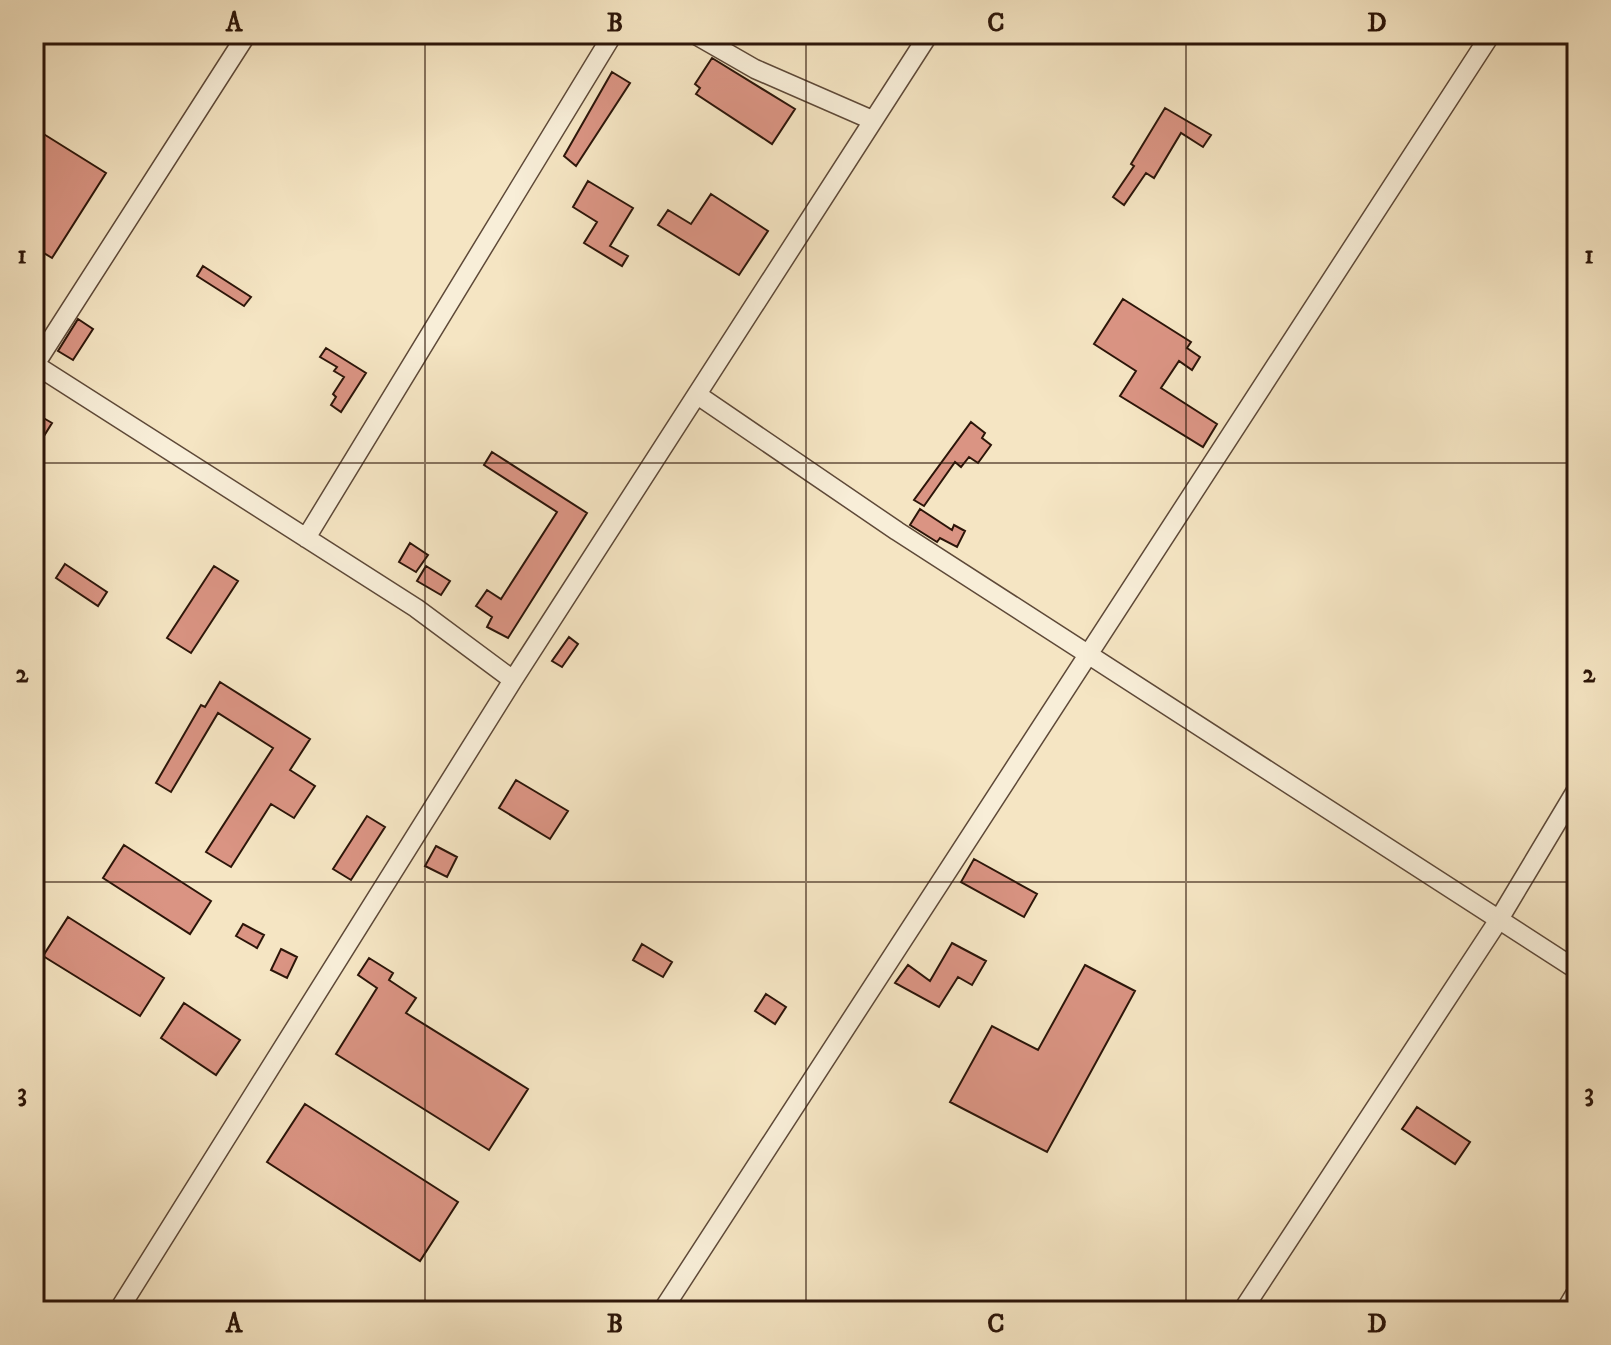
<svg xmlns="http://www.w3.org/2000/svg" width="1611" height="1345" font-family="'IM FELL DW Pica',serif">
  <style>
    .building { fill: #da9483; stroke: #2c1509; stroke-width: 2 }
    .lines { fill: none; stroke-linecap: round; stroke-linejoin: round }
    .minor-casing { stroke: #5e4938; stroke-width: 21 }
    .minor { stroke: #f8eed8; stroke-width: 18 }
    .grid { fill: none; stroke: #2c1509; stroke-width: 2; stroke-opacity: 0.55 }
    .neatline { fill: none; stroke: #2c1509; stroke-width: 3 }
    .grid-label { font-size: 26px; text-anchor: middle; font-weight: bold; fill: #2c1509 }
  </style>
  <rect width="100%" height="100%" fill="#f5e5c3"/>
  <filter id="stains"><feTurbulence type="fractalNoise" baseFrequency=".0025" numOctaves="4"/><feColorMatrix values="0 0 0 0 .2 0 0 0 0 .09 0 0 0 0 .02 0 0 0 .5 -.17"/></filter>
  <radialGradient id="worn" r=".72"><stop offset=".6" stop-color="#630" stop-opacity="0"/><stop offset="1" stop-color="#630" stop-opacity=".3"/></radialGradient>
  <!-- building -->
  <path class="building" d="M712,58L795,109L772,144L696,94L700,88L695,84Z
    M612,72L630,83L576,166L564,156Z
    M1165,108L1211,135L1203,147L1181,133L1154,178L1146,173L1124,205L1113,197L1134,166L1131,164Z
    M34,128L106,173L52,258L34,247Z
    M588,181L633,208L610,246L628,256L622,266L584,243L597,222L573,207Z
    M711,194L768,231L739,275L658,225L668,210L691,224Z
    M203,266L251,297L244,306L197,276Z
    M1123,299L1191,342L1187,348L1200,357L1192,370L1179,361L1161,388L1217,424L1203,447L1120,396L1136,371L1094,344Z
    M78,319L93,329L73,360L58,351Z
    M326,348L366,373L341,412L331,405L336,397L333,394L344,377L334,371L337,367L320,357Z
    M40,416L52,423L34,452V425Z
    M971,422L985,433L982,438L991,445L978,463L969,457L961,467L955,462L924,506L914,500Z
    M492,452L587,513L508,638L487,627L492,617L476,606L487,590L501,599L557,512L484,465Z
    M920,509L952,530L954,525L965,531L957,547L940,538L937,542L910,525Z
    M410,543L428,555L416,572L399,562Z
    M65,564L107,592L98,606L56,578Z
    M214,566L238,581L191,653L167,638Z
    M426,566L450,581L441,595L417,581Z
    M569,637L578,644L562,667L552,661Z
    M220,682L310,739L290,770L315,786L294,818L271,804L231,867L206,852L273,748L218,713L171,792L156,783L201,705L205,707Z
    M516,780L568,811L550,839L499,808Z
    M367,816L385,827L351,880L333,869Z
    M124,845L211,901L190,934L103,878Z
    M436,846L457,857L447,877L425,866Z
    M974,859L1037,894L1024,917L961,882Z
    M68,917L164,978L140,1016L43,956Z
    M243,924L264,935L257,948L236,936Z
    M952,943L986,961L972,985L958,977L939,1007L895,983L908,965L930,981Z
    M642,944L672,962L663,977L633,960Z
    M281,949L297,957L287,978L271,970Z
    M369,958L393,973L389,980L416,998L406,1013L528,1089L489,1150L336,1054L377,988L358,975Z
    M1085,965L1135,991L1047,1152L950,1102L992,1026L1038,1050Z
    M766,994L786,1007L775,1024L755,1011Z
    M184,1003L240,1040L216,1075L161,1038Z
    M305,1104L458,1202L420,1261L267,1162Z
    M1417,1107L1470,1142L1455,1164L1402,1129Z"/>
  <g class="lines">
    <!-- minor casing -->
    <g class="minor-casing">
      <path id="minor" d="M694,34L755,69L872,120
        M34,364L416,608L513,680
        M34,366L247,34
        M699,396L897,531L1577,970
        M306,538L613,34
        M118,1311L513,680L929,34
        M662,1311L1491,34
        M1242,1311L1498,921L1577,789
        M1565,1311L1577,1291"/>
    </g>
    <!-- minor -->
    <use href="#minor" class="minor"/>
  </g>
  <!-- grid -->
  <path class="grid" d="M425,34V1311M806,34V1311M1186,34V1311M34,463H1577M34,882H1577"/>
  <!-- margin -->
  <rect width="1611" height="1345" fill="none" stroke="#f5e5c3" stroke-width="88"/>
  <rect x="44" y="44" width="1523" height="1257" class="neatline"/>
  <g class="grid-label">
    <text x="234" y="31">A</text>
    <text x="615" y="31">B</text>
    <text x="996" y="31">C</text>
    <text x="1377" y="31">D</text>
    <text x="22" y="263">1</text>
    <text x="1589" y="263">1</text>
    <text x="22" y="682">2</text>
    <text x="1589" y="682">2</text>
    <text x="22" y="1101">3</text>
    <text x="1589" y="1101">3</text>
    <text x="234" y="1332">A</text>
    <text x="615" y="1332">B</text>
    <text x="996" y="1332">C</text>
    <text x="1377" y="1332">D</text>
  </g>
  <rect width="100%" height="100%" filter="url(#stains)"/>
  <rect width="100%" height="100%" fill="url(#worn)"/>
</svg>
